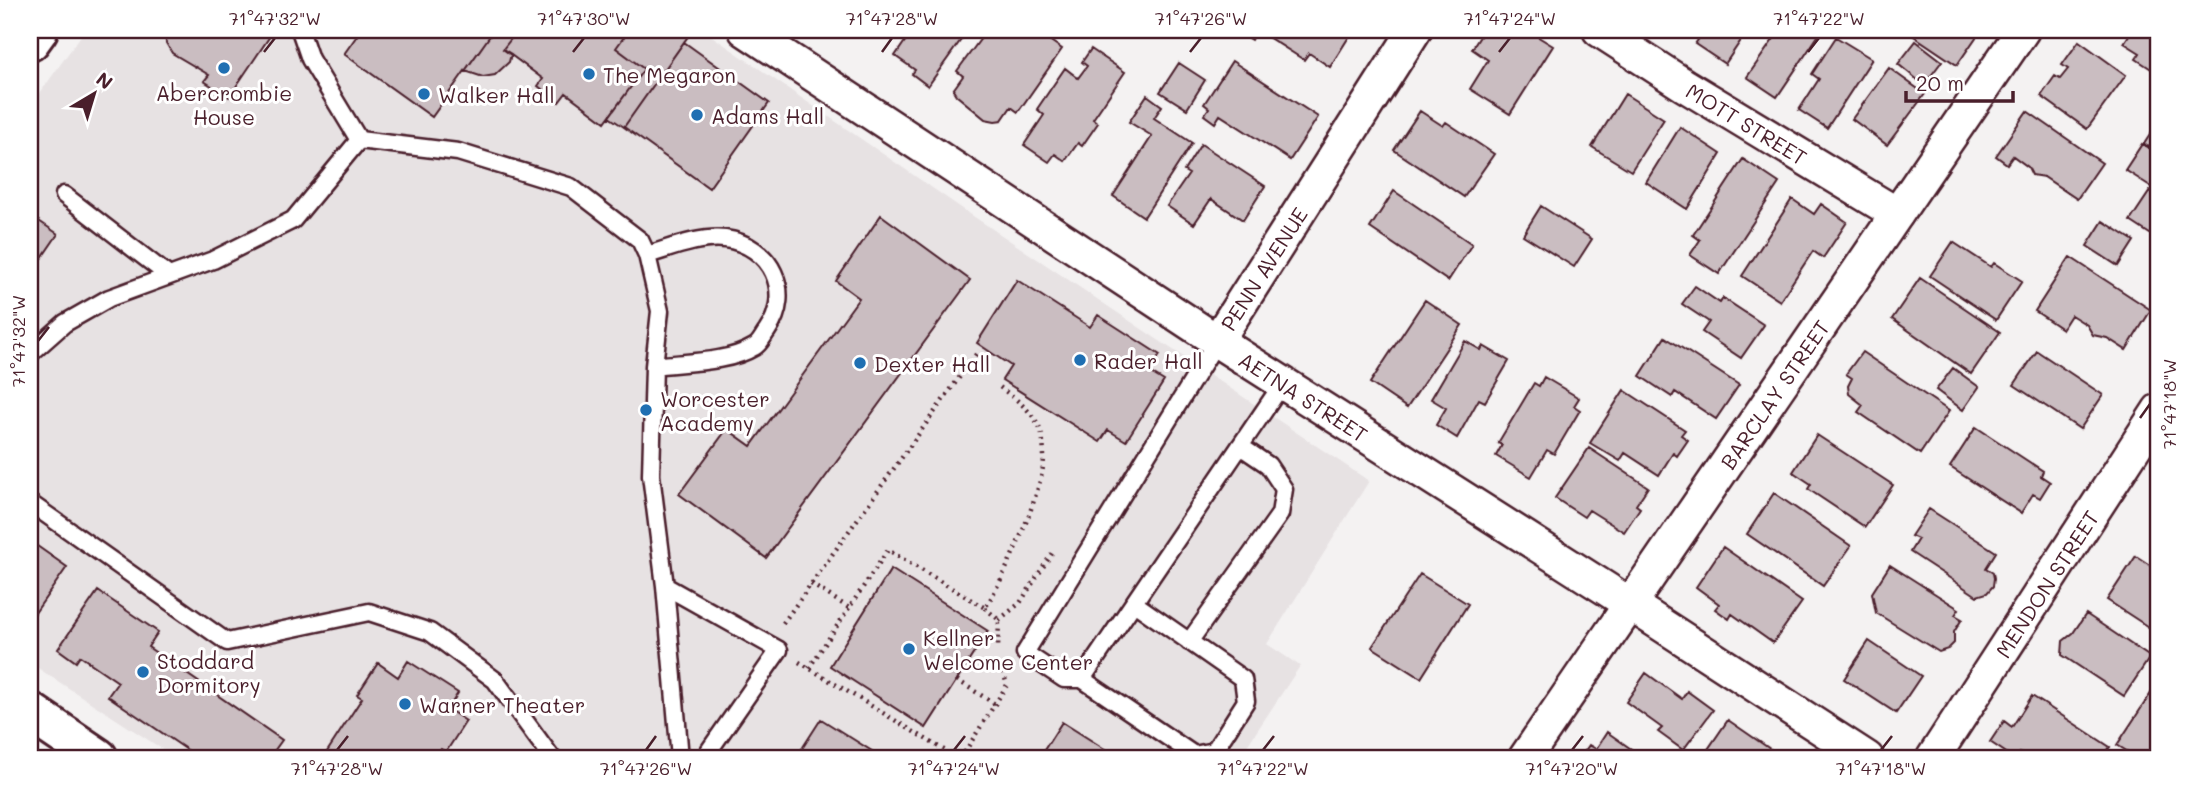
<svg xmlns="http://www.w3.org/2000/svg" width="2189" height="788" font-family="Mali,sans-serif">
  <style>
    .built { fill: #e7e2e3 }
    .building { fill: #cabdc1; stroke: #4a1f2b; stroke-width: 2 }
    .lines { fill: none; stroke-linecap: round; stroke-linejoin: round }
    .lane-casing { stroke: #4a1f2b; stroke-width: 21 }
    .street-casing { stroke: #4a1f2b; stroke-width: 37 }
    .secondary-casing { stroke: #4a1f2b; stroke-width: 44 }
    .path { stroke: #4a1f2b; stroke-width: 4.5; stroke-dasharray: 2 5; stroke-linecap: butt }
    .lane { stroke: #fff; stroke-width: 16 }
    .street { stroke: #fff; stroke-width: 32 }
    .secondary { stroke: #fff; stroke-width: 38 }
    .ticks { fill: none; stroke: #4a1f2b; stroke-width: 2.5 }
    .poi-dot { fill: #1f6fb2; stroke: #fff; stroke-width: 2.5 }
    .labels { text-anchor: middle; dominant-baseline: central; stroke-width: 6; stroke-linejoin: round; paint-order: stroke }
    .poi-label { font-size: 21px; fill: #4a1f2b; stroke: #fff; text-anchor: start }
    .street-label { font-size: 21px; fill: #4a1f2b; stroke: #fff }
    .neatline { fill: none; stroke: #4a1f2b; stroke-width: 2.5 }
    .ticks-label { font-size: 18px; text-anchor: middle; fill: #4a1f2b }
  </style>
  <rect width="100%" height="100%" fill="#f4f2f2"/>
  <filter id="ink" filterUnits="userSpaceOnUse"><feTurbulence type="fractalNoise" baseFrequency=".0143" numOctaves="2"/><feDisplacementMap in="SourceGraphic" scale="14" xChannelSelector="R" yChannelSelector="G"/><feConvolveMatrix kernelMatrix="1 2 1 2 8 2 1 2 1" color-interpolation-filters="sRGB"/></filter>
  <g filter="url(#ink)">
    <!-- built -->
    <path class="built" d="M85,30H703L973,216L1369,481L1267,644L1300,666L1239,758H176L30,663V107Z"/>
    <!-- building -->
    <path class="building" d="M165,30H266L270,36L229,97L204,81L209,75L172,53L166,43Z
      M361,30H494L432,117L344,54Z
      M494,30H518L503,49L511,54L509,62L495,75L483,77L465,71Z
      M518,30H629L616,48L644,69L605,122L566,93L559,102L538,86L543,79L503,49Z
      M629,30H687L691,32L624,127L609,117L644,69L616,48Z
      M902,30H968L928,86L912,74L915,70L895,56L908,37L901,31Z
      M987,30H1035L1062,49L1018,112L1011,107L1002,120L995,121L985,119L956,95L953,90L963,76L957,71Z
      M1234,30H1349L1352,32L1330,67L1309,53L1304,60L1257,30L1251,40Z
      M1484,30H1527L1553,46L1510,114L1470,89L1488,60L1472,49Z
      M1705,30H1748L1725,64L1695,44Z
      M1780,30H1815L1820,33L1777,97L1747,77Z
      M1905,30H1981L1957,65Z
      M2124,30H2159V74L2136,59L2140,53L2124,43L2129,35Z
      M1836,37L1872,59L1827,128L1799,110L1819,79L1812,74Z
      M1916,41L1942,61L1924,85L1898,64Z
      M2079,41L2126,75L2087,129L2041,96L2055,76L2060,79L2068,69L2062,65Z
      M684,42L769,103L709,188L624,127Z
      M1091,49L1125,72L1093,119L1098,123L1082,146L1078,143L1065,161L1055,154L1049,162L1024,145L1044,115L1037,109L1065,68L1078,78L1087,66L1082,62Z
      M1232,61L1318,117L1290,160L1220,115L1215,123L1204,115L1209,108L1204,104Z
      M1179,63L1205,80L1187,109L1160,92Z
      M1889,68L1925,94L1887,145L1852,119Z
      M1625,94L1664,119L1631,171L1592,147Z
      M1147,95L1162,106L1154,118L1192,143L1144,217L1113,196L1152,136L1129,122Z
      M1420,111L1443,126L1446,122L1494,154L1464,197L1394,150Z
      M2027,111L2102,163L2077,199L2044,177L2032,175L2028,167L2013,156L2007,164L1996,156Z
      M2159,121V154L2144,144Z
      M1680,127L1721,154L1687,209L1646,182Z
      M1201,144L1265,186L1243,220L1211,199L1194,224L1167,206L1189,174L1184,171Z
      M2142,144L2159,155V183L2155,189L2125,170Z
      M1743,159L1779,183L1719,274L1690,255L1700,240L1693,235Z
      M1394,191L1472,244L1448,281L1370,228Z
      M2150,191L2159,197V240L2130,221Z
      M1792,199L1814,214L1821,204L1847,222L1823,258L1813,251L1780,301L1742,276Z
      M1541,206L1592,239L1574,267L1523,235Z
      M30,215L58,234L30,275Z
      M881,215L970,280L766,558L679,494L727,429L751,446L859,298L836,281Z
      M2103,221L2134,241L2118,266L2087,246Z
      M1953,242L1991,267L1994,263L2022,281L1996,320L1930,276Z
      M2070,257L2151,310L2126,350L2107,338L2093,335L2087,325L2071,315L2062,329L2035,311Z
      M1920,278L2000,332L1971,374L1892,319Z
      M1017,280L1090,327L1098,315L1160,355L1149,372L1164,381L1126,441L1108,430L1100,442L1002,380L1011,366L977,343Z
      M1695,286L1720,303L1723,298L1764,325L1741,358L1702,332L1709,322L1682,304Z
      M1425,300L1462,325L1407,408L1370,383Z
      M1665,337L1739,385L1716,419L1675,392L1672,397L1640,376Z
      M1465,341L1481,350L1483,346L1509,361L1485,402L1479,399L1457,438L1436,425L1446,408L1431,399Z
      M2037,351L2103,395L2080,429L2014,385Z
      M1862,352L1949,411L1920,454L1858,412L1863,405L1849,394L1848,386L1852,378L1846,374Z
      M1953,368L1979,387L1963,410L1936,390Z
      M1544,377L1579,398L1574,406L1580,410L1554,454L1547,450L1531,477L1496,456L1502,445L1498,443L1534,383L1539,386Z
      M1624,390L1685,430L1681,435L1688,440L1677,456L1673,453L1659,475L1625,453L1620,461L1590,443Z
      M1976,427L2043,471L2041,476L2050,482L2040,498L2033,494L2021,513L1950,467Z
      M1817,435L1893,485L1865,527L1808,489L1811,484L1793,472Z
      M1589,448L1648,487L1636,505L1640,508L1624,532L1589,510L1584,517L1555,498Z
      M1774,493L1851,546L1823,586L1747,534Z
      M1929,509L1996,552L1986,568L1993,573L1994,578L1993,586L1987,593L1977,596L1910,552L1918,539L1911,536Z
      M30,541L67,567L30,620Z
      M1723,547L1802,602L1773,643L1732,614L1729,619L1715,609L1719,604L1696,587Z
      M2136,556L2159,571V634L2107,600Z
      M1890,565L1959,609L1955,615L1962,619L1954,632V643L1948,649L1939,652L1876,613L1872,593Z
      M891,569L988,631L926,728L830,666Z
      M1420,574L1468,604L1421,678L1372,647Z
      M98,591L158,632L148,647L282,740L269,758H199L108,696L118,682L80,656L76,662L58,649Z
      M2086,614L2150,657L2124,696L2062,655L2063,641L2073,633Z
      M1869,641L1921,676L1896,713L1844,679Z
      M408,661L458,693L448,709L466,721L446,752L441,749L435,758H323L362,698L357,695L378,663L398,677Z
      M1646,673L1682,699L1687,691L1713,710L1683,750L1658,732L1662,728L1626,702Z
      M2159,681V758H2138L2117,745Z
      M2032,696L2110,747L2102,758H2028L2020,753L2014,758L1990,742L2004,721L2012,727Z
      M821,719L883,758H796Z
      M1728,720L1770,749L1764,758H1702Z
      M1062,722L1119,758H1039Z
      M1607,732L1644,758H1580L1589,745L1596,749Z"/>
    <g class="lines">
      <!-- lane casing -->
      <g class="lane-casing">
        <path id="lane" d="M300,30L310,59L359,140
          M359,140L458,152L571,187L640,240L647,255L660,311L654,366L651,475L665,586L680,758
          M64,195L169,276
          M647,255C671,248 700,236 725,239C771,245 794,292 767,331C763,336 760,344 754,347C728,363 684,362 654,366
          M1217,341L1025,653L1064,679H1082L1283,383
          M30,354L65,323L109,298L213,260L293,220L359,140
          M30,503L227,642L369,612L430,632L495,680L552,758
          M665,586L779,650L704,758
          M1189,642L1280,514L1284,489L1268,465L1240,446
          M1082,679L1194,755L1214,751L1246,701L1243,679L1134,603"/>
      </g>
      <!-- street casing -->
      <g class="street-casing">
        <g id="street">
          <path id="s1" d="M745,30L1217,341L1608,590L1867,758"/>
          <path id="s2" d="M1599,30L1684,85L1897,214"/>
          <path id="s3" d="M1217,341L1415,30"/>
          <path id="s4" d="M1525,758L2023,30"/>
          <path id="s5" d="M1933,758L2159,410"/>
        </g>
      </g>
      <!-- secondary casing -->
      <g class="secondary-casing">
        <path id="secondary" d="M30,41L38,30
          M30,712L98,758"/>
      </g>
      <!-- path -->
      <path class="path" d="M811,584L849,608L888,550L985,608C1003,581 1043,491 1044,458C1044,451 1043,438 1041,431C1033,410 1014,398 997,385
        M985,608L999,620L998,649
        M999,620L1020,603L1054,550
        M783,623L979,350
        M799,662L957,758
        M809,668L849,608
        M957,680L995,704
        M961,758L1007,685L1002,668"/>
      <!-- lane -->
      <use href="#lane" class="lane"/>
      <!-- street -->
      <use href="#street" class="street"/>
      <!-- secondary -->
      <use href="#secondary" class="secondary"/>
    </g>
  </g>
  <!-- ticks -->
  <path class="ticks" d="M264,52L275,38M573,52L584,38M882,52L892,38M1190,52L1201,38M1499,52L1510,38M1808,52L1819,38M38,341L49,327M2140,418L2150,404M337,750L348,736M646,750L656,736M954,750L965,736M1263,750L1274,736M1572,750L1583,736M1881,750L1892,736"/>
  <!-- markers -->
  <g class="poi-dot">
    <circle cx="224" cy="68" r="7"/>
    <circle cx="589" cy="74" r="7"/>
    <circle cx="424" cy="94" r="7"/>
    <circle cx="697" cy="115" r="7"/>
    <circle cx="1080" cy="360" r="7"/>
    <circle cx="860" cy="363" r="7"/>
    <circle cx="646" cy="410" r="7"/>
    <circle cx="909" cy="649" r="7"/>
    <circle cx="143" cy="672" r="7"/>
    <circle cx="405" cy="704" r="7"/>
  </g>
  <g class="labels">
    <!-- poi labels -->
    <g class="poi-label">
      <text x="603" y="74">The Megaron</text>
      <text x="224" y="92" text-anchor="middle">Abercrombie<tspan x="224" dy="24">House</tspan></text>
      <text x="438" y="94">Walker Hall</text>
      <text x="711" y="115">Adams Hall</text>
      <text x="1094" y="360">Rader Hall</text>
      <text x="874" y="363">Dexter Hall</text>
      <text x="660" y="398">Worcester<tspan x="660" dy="24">Academy</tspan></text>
      <text x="923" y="637">Kellner<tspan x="923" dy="24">Welcome Center</tspan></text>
      <text x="157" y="660">Stoddard<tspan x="157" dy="24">Dormitory</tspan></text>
      <text x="419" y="704">Warner Theater</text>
    </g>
    <!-- street labels -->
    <g class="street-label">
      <text stroke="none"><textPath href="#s2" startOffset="175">MOTT STREET</textPath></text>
      <text stroke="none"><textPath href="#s3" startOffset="86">PENN AVENUE</textPath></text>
      <text stroke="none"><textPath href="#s4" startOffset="441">BARCLAY STREET</textPath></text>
      <text stroke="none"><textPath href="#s1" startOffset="668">AETNA STREET</textPath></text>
      <text stroke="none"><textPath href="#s5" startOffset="208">MENDON STREET</textPath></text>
    </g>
  </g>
  <!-- margin -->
  <rect width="2189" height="788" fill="none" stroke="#fff" stroke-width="77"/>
  <!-- north arrow -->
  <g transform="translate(94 94) rotate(38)" stroke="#ffffff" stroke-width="5" paint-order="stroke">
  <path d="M0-5L12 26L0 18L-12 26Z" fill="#4a1f2b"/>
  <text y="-10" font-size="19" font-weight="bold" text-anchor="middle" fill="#4a1f2b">N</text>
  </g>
  <!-- scale -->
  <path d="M1906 91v10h107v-10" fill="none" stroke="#4a1f2b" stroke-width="3.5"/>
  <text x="1916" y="91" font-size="21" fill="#4a1f2b" stroke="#ffffff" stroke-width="5" paint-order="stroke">20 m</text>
  <rect x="38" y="38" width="2112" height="712" class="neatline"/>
  <g class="ticks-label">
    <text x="275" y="25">71°47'32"W</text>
    <text x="584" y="25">71°47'30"W</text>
    <text x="892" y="25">71°47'28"W</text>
    <text x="1201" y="25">71°47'26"W</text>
    <text x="1510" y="25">71°47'24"W</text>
    <text x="1819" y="25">71°47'22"W</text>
    <text transform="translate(19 341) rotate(-90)" y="6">71°47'32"W</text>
    <text transform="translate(2170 404) rotate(-90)" y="6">71°47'18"W</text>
    <text x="337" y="775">71°47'28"W</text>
    <text x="646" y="775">71°47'26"W</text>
    <text x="954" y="775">71°47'24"W</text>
    <text x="1263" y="775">71°47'22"W</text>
    <text x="1572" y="775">71°47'20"W</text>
    <text x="1881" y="775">71°47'18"W</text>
  </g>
</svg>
